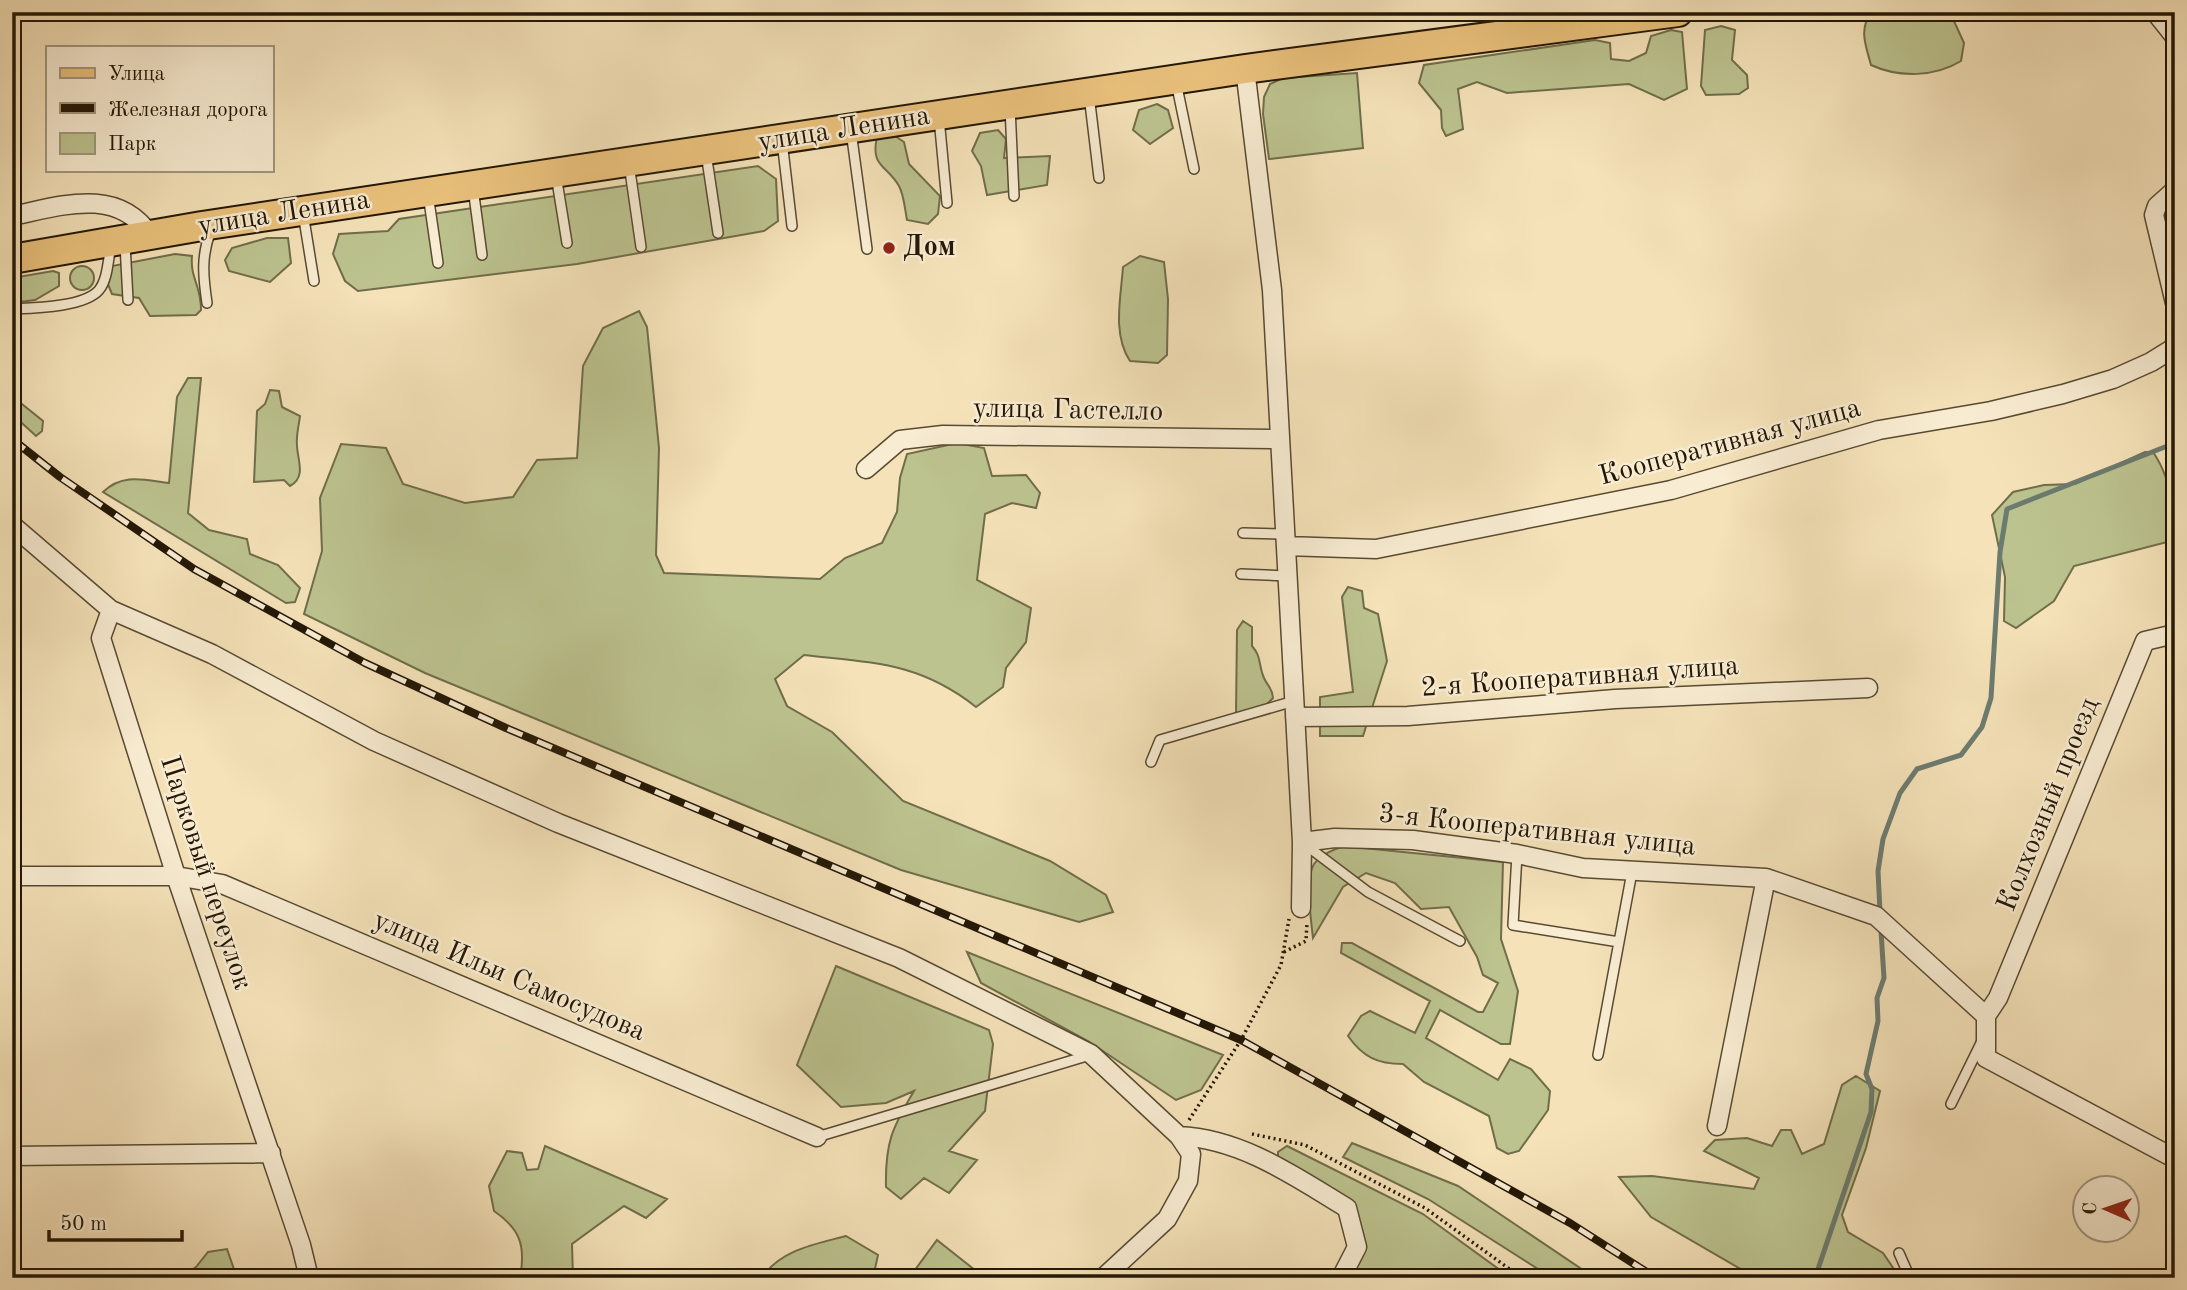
<svg xmlns="http://www.w3.org/2000/svg" width="2187" height="1290" font-family="'Old Standard TT',serif">
  <style>
    .green { fill: #bcc38f; stroke: #706d4a; stroke-width: 2 }
    .lines { fill: none; stroke-linecap: round; stroke-linejoin: round }
    .stream { stroke: #6c7b6f; stroke-width: 5 }
    .lane-casing { stroke: #584a32; stroke-width: 12 }
    .street-casing { stroke: #584a32; stroke-width: 21 }
    .primary-casing { stroke: #231705; stroke-width: 32 }
    .path { stroke: #231705; stroke-width: 3.5; stroke-dasharray: 2 3.5; stroke-linecap: butt }
    .lane { stroke: #f8ecd2; stroke-width: 9 }
    .street { stroke: #f8ecd2; stroke-width: 18 }
    .primary { stroke: #eac17c; stroke-width: 28 }
    .rail-casing { stroke: #231705; stroke-width: 8 }
    .rail { stroke: #f8ecd2; stroke-width: 5; stroke-dasharray: 16; stroke-linecap: butt }
    .poi-dot { fill: #8f2418; stroke: #f8ecd2; stroke-width: 2.5 }
    .labels { text-anchor: middle; dominant-baseline: central; stroke-width: 5; stroke-linejoin: round; paint-order: stroke }
    .street-label { font-size: 28px; fill: #231705; stroke: #f8ecd2 }
    .poi-label { font-size: 28px; font-weight: bold; fill: #231705; stroke: #f8ecd2; text-anchor: start }
  </style>
  <rect width="100%" height="100%" fill="#f5e2b9"/>
  <filter id="stains"><feTurbulence type="fractalNoise" baseFrequency=".00286" numOctaves="4"/><feColorMatrix values="0 0 0 0 .2 0 0 0 0 .09 0 0 0 0 .02 0 0 0 .5 -.17"/></filter>
  <radialGradient id="worn" r=".72"><stop offset=".6" stop-color="#630" stop-opacity="0"/><stop offset="1" stop-color="#630" stop-opacity=".3"/></radialGradient>
  <!-- green -->
  <path class="green" d="M1872,12H1955L1953,19L1964,43L1961,61C1935,77 1899,78 1871,65C1866,46 1858,29 1872,12Z
    M1721,26L1735,30L1732,60L1747,75L1748,88L1739,94L1706,95L1701,86L1705,30Z
    M1671,30L1682,32L1687,89L1664,100L1629,84L1507,93L1477,82L1458,89L1463,129L1446,136L1442,128L1441,110L1419,83L1424,65L1595,40L1610,43L1611,59L1629,61L1646,53L1651,36Z
    M1357,73L1363,148L1269,159L1263,114L1264,97L1270,84L1283,78Z
    M1157,104L1168,110L1173,128L1150,144L1133,130L1139,110Z
    M998,130L1006,139L1004,158L1050,156L1047,185L987,195L981,166L972,151L980,133Z
    M892,134L904,142L909,164L940,196L938,214L928,224L907,220C905,210 904,195 899,186C887,165 870,167 877,137Z
    M758,166L776,179L778,221L764,231L577,264L358,291L345,281L333,254L339,234L388,231L399,219Z
    M267,238H288L291,263L270,282L229,271L225,260L232,248Z
    M175,254L192,256C190,279 201,284 201,310L196,315L150,316L139,298L112,294L107,282L112,266Z
    M1140,256L1164,262L1168,299L1167,355L1158,363L1130,361C1112,334 1121,297 1123,267Z
    M70 278a12 12 0 1 1 24 0a12 12 0 1 1-24 0Z
    M53,271L59,273V286L35,300L12,303V278Z
    M639,311L647,327L659,448L656,555L664,573L820,579L845,558L882,543L897,512L900,478L907,454L957,443L984,448L992,476L1026,475L1040,493L1036,508L1012,503L985,514L977,580L1031,608L1026,642L1006,668L1003,687L976,707C919,662 873,663 804,655L775,679L787,706L832,732L903,801L1050,861L1106,895L1113,912L1079,922L901,870L425,673L304,614L322,551L320,498L341,444L386,448L403,484L465,503L513,497L537,460L577,458L583,366L603,328Z
    M188,378H201L188,513L209,530L247,539L250,554L278,565L300,588L295,602L286,603L103,492C123,473 144,480 169,483L177,397Z
    M270,390L279,391L282,407L300,416C299,425 296,435 297,445C297,459 307,477 290,486L284,480L254,482L257,411L265,404Z
    M12,396L43,421L42,431L36,436L12,414Z
    M2145,452H2153C2171,478 2175,510 2175,540L2074,566L2054,601L2016,628L2004,621L2005,577L1992,515L2013,492L2044,485L2075,484Z
    M1348,587L1362,591L1364,608L1378,614L1387,661L1363,736H1320V697L1353,692L1342,597Z
    M1243,621L1252,627V646C1262,657 1258,665 1264,678C1268,687 1272,687 1273,698L1265,706L1236,714L1237,630Z
    M1343,846L1503,862L1501,939L1518,991L1510,1044H1501L1440,1010L1426,1038L1498,1080L1510,1059L1531,1069L1550,1091L1548,1110L1519,1151L1508,1154L1497,1148L1489,1116L1424,1082L1403,1064C1377,1064 1363,1057 1348,1036L1361,1016L1370,1011L1415,1033L1430,1001L1341,953L1342,943H1352L1478,1012H1483L1498,983L1483,975L1477,957L1449,907L1421,909L1395,883L1366,873L1343,887L1313,938C1311,921 1305,878 1314,864C1321,854 1332,851 1343,846Z
    M967,952L1223,1055L1201,1090L1176,1100L1088,1041L981,983Z
    M836,966L989,1030L993,1044L985,1111L949,1151L977,1160L949,1193L924,1178L901,1199L886,1187C885,1143 892,1128 914,1091L886,1103L841,1107L797,1065Z
    M1856,1076L1880,1091L1866,1148L1842,1215L1848,1232L1883,1253L1900,1278H1756L1651,1217L1619,1177L1652,1176L1754,1189L1759,1178L1704,1151L1715,1140L1747,1138L1772,1146L1781,1130H1791L1802,1154L1824,1144L1842,1085Z
    M1352,1143L1458,1186L1595,1278H1552L1428,1199L1343,1157Z
    M545,1146L667,1199L646,1218L624,1206L572,1244L573,1278H520C526,1245 520,1229 494,1211L489,1186L507,1151L522,1153L527,1170L538,1169Z
    M1287,1146L1423,1214L1511,1278H1348L1351,1208L1278,1163V1152Z
    M846,1236L878,1255L873,1278H762C779,1250 816,1244 846,1236Z
    M937,1240L985,1278H909Z
    M227,1249L237,1278H178L196,1267L208,1252Z"/>
  <g class="lines">
    <!-- stream -->
    <path class="stream" d="M1880,912L1878,871L1883,839L1900,793L1917,769L1961,755L1982,727L1991,698L2000,552L2007,509L2175,443
      M1815,1278L1871,1112L1872,1089L1866,1074L1878,1021L1877,998L1884,978L1881,931"/>
    <!-- lane casing -->
    <g class="lane-casing">
      <path id="lane" d="M1176,82L1194,169
        M1089,95L1099,178
        M1010,107L1014,196
        M939,118L947,203
        M851,131L867,249
        M782,141L792,226
        M706,153L718,233
        M629,164L641,247
        M556,175L567,243
        M473,188L482,255
        M428,194L438,263
        M303,213L314,281
        M125,244L128,300
        M207,303C203,276 201,256 211,230
        M12,309C34,308 85,307 99,290C108,279 108,259 111,246
        M1243,533L1285,534
        M1241,574L1288,576
        M1151,762L1160,740L1294,701
        M1303,843L1368,892L1460,941
        M1517,854L1513,925L1619,942
        M1598,1055L1632,872
        M1951,1104L1982,1041
        M817,1137L1090,1055
        M1899,1253L1910,1278"/>
    </g>
    <!-- street casing -->
    <g class="street-casing">
      <path id="street" d="M2155,12L2175,37
        M1245,69L1272,290L1302,842L1301,908
        M2175,190L2157,206L2154,215L2175,303
        M12,216C61,206 117,186 150,235
        M866,469L900,440L943,435L1280,439
        M12,525L111,610L101,638L176,876L301,1245L309,1278
        M1286,546L1376,549L1671,490L1879,430L1991,411L2063,394L2113,379L2151,362L2172,349L2175,344
        M111,610L212,654L374,741L558,823L899,958L1091,1054L1179,1136L1191,1154L1188,1181L1167,1219L1103,1278
        M1295,717L1408,716L1615,699L1868,688
        M1302,842L1335,838L1413,840L1517,854L1583,868L1766,878L1876,916L1986,1016
        M12,876H176L222,884L817,1137
        M1986,1016L1998,998L2145,641L2166,636L2175,640
        M1986,1016V1058L2170,1156L2175,1145
        M1717,1126L1766,878
        M1179,1136C1242,1139 1294,1176 1347,1208L1357,1247L1341,1278
        M12,1156L271,1153"/>
    </g>
    <!-- primary casing -->
    <g class="primary-casing">
      <path id="primary" d="M12,259L202,226L1245,69L1678,12"/>
    </g>
    <!-- path -->
    <path class="path" d="M1284,952L1306,941L1307,923
      M1189,1120L1241,1040L1281,965L1289,919
      M1252,1134L1305,1145L1425,1208L1522,1278"/>
    <!-- lane -->
    <use href="#lane" class="lane"/>
    <!-- street -->
    <use href="#street" class="street"/>
    <!-- primary -->
    <use href="#primary" class="primary"/>
    <!-- rail casing -->
    <g class="rail-casing">
      <path id="rail" d="M12,439L60,477L194,569L365,663L506,728L1241,1040L1570,1223L1656,1278"/>
    </g>
    <!-- rail -->
    <use href="#rail" class="rail"/>
  </g>
  <!-- markers -->
  <circle class="poi-dot" cx="889" cy="248" r="7"/>
  <g class="labels">
    <!-- street labels -->
    <g class="street-label">
      <text transform="translate(844 130) rotate(-9)">улица Ленина</text>
      <text transform="translate(284 214) rotate(-9)">улица Ленина</text>
      <text transform="translate(1068 411) rotate(1)">улица Гастелло</text>
      <text transform="translate(1730 443) rotate(-15)">Кооперативная улица</text>
      <text transform="translate(1580 678) rotate(-4)">2-я Кооперативная улица</text>
      <text transform="translate(2049 805) rotate(-68)">Колхозный проезд</text>
      <text transform="translate(1537 831) rotate(6)">3-я Кооперативная улица</text>
      <text transform="translate(205 873) rotate(72)">Парковый переулок</text>
      <text transform="translate(509 977) rotate(23)">улица Ильи Самосудова</text>
    </g>
    <!-- poi labels -->
    <g class="poi-label">
      <text x="903" y="248">Дом</text>
    </g>
  </g>
  <!-- margin -->
  <rect width="2187" height="1290" fill="none" stroke="#f5e2b9" stroke-width="42"/>
  <rect x="14" y="14" width="2159" height="1262" fill="none" stroke="#231705" stroke-width="3.5"/>
  <rect x="21" y="21" width="2145" height="1248" fill="none" stroke="#231705" stroke-width="2"/>
  <!-- legend -->
  <rect x="46" y="46" width="228" height="126" fill="#f8ecd2" stroke="#a39780" stroke-width="2"/>
  <rect x="60" y="68" width="35" height="10" fill="#eac17c" stroke="#a39780" stroke-width="2"/>
  <text x="108" y="80" font-size="21" fill="#231705">Улица</text>
  <rect x="60" y="103" width="35" height="10" fill="#231705" stroke="#a39780" stroke-width="2"/>
  <text x="108" y="116" font-size="21" fill="#231705">Железная дорога</text>
  <rect x="60" y="133" width="35" height="21" fill="#bcc38f" stroke="#a39780" stroke-width="2"/>
  <text x="108" y="150" font-size="21" fill="#231705">Парк</text>
  <!-- north arrow -->
  <g transform="translate(2106 1209) rotate(272)"><circle r="33" fill="#f8ecd2" stroke="#a39780" stroke-width="2"/>
  <path d="M0-5L12 26L0 18L-12 26Z" fill="#8f2418"/>
  <text y="-10" font-size="19" font-weight="bold" text-anchor="middle" fill="#231705">С</text>
  </g>
  <!-- scale -->
  <path d="M49 1230v10h133v-10" fill="none" stroke="#231705" stroke-width="3.5"/>
  <text x="60" y="1230" font-size="21" fill="#231705" stroke="#f8ecd2" stroke-width="5" paint-order="stroke">50 m</text>
  <rect width="100%" height="100%" filter="url(#stains)"/>
  <rect width="100%" height="100%" fill="url(#worn)"/>
</svg>
